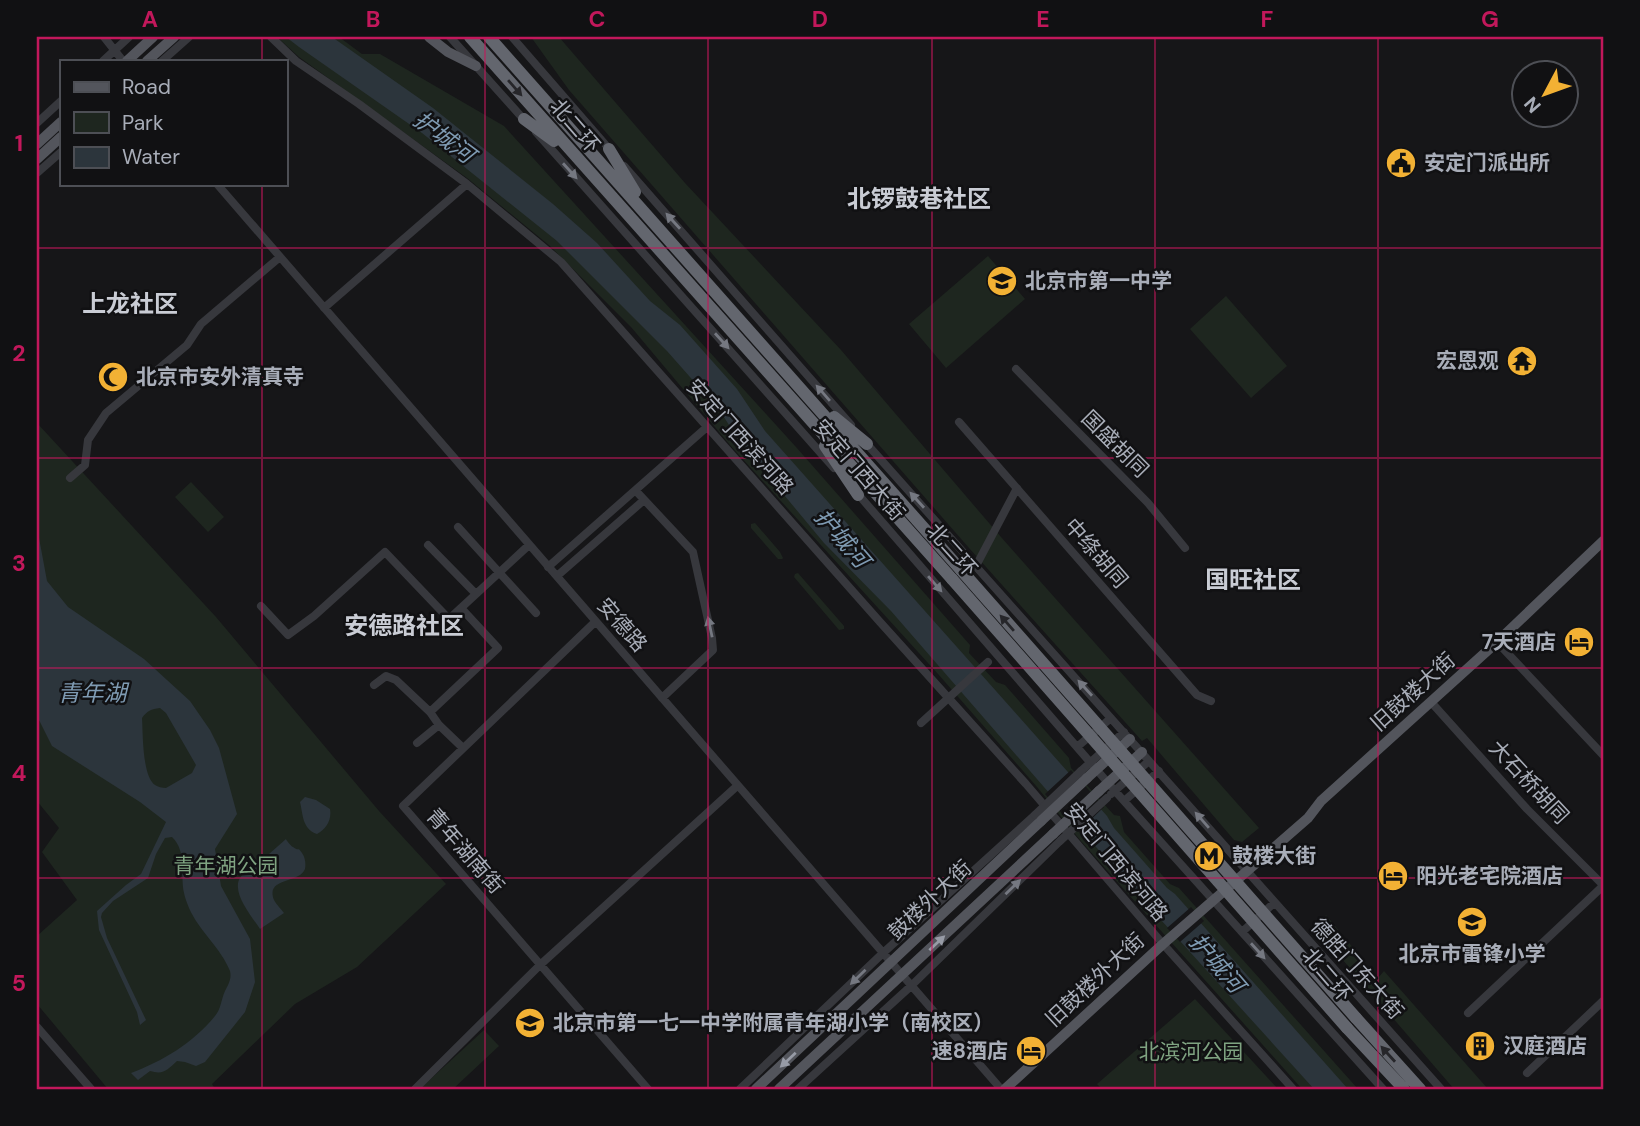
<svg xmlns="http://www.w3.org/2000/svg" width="1640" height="1126" font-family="'DM Sans','Noto Sans SC',sans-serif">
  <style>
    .green { fill: #1e261f }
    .water { fill: #2c353c; fill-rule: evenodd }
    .pier { fill: #161618 }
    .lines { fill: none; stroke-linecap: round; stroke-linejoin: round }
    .minor { stroke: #37383d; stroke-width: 8 }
    .major { stroke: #53555c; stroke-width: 10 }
    .highway { stroke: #63666e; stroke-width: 12 }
    .minor-bridge { stroke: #37383d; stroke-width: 8 }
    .major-bridge { stroke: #53555c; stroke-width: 10 }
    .highway-bridge { stroke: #63666e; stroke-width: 12 }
    .oneway { fill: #26262a }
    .oneway2 { fill: #757881 }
    .oneway3 { fill: #979ba6 }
    .grid { fill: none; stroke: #c2185b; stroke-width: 2; stroke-opacity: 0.55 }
    .labels { text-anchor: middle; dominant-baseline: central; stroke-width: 5; stroke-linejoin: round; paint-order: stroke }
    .street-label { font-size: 21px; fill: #a8adb8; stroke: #111113 }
    .poi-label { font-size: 21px; font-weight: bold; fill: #a8adb8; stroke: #111113; text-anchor: start }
    .park-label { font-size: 21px; fill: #7fa381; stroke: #111113 }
    .water-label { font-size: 23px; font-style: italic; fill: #7f9bb3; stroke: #111113 }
    .quarter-label { font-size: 24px; font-weight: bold; fill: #c9ccd4; stroke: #111113 }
    .neatline { fill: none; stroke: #c2185b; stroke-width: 2.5 }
    .grid-label { font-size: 23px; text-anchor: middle; font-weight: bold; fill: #c2185b }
  </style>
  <rect width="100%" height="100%" fill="#161618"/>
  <!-- green -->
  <path class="green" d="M277,37H339L362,54H380L504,126L796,447L970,645L969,653L996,682L1005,685L1069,758L1071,768L1114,815L1120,816L1124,832L1170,884L1179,888L1358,1089H1302L1080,840L1037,787L938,674L730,445L631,327L550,246L467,178L299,57Z
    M531,37H559L685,183L841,350L1001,537L1259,828L1242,842L1234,840L1147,738L1142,741L969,548L569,90Z
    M988,256L1025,299L946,368L909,324Z
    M1226,296L1287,366L1251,398L1190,329Z
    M37,423L216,617L379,811L446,884L357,967L295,1004L212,1084L215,1089H108L37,1004V936L77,900L42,852L59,828L37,801Z
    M191,482L224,517L208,532L175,497Z
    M755,523L780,552L783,558L782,559H778L751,528V524Z
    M798,573L844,626V629L839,630L794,577L795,574Z
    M1326,915L1378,978L1384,971L1488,1089H1454L1317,930Z
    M1195,999L1278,1089H1102L1097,1084Z
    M484,1030L499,1046L453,1089H424L422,1087Z"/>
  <!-- water -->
  <path class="water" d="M286,37H332L433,108L553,204L597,243L650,301L680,325L737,389L765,431L1107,816L1114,828L1167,888L1175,894L1348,1089H1314L1123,878L891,611L824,543L740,442L720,411L667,351L557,241L422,133L299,47Z
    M37,527L47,581L68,607L144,659L190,701L210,730L219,748L237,814L215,849L221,886L250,939L255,982L245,1012L205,1062L196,1066L185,1062L177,1061C167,1070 164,1075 150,1071L138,1080L131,1073C163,1061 193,1043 215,1016C221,1009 221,1000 225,991C228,985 232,979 230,971C221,948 199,931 189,908C187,903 185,898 184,893C180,874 187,851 172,837L165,838L156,854L148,878L113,901L102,913L101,917L107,938L146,1020L140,1025L137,1012L99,930L97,911L126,885L141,874L166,822L140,802L52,746L37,716ZM160,708L166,713L196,765L192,773L166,788C162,788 158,787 155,785C142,776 143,733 142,718C147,711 151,709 160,708Z
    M305,797L316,800L330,809C332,820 326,829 317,834C302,829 303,814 300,802Z
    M286,839C286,840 292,847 293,847C300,852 297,846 302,853C305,857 306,863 305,869C299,884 265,877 274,900C276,904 281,909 284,913L260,929C249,912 221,881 252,869Z"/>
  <!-- pier -->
  <path class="pier" d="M1071,770L1104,807L1078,832L1045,794Z
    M1191,907L1204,921L1180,942L1167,928Z"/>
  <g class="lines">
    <!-- minor -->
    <path class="minor" d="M104,37L123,61
      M271,37L296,61L359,104L467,184L561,262L880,622L1026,784L1163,944L1293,1089
      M450,37L527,123
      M512,37L611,151
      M103,61L129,37
      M162,61L189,37
      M37,123L61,101
      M536,132L834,468
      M624,166L851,425
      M37,173L61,152
      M217,184L1001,1089
      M324,308L467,184
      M1016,369L1148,503L1185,548
      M959,422L1197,695L1211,701
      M866,443L1441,1089
      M70,478L85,465L88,440L106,413L187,345L201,324L280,257
      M636,491L693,552L712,638L713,650L662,698
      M857,493L1115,791L1383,1089
      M458,527L536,613
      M428,545L476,594
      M976,566L1017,488
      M548,567L707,427
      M557,576L644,500
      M261,606L288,635L314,616L385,552L449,619L529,545
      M595,622L403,806L648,1089
      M1497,642L1603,755
      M374,685L386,676L396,680L430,712L498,648L461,608
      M1431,702L1527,809L1603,885
      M439,725L463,748
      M417,743L439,725L430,712
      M1077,747L1111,718
      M1081,771L1124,732
      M1111,794L1149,761
      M1124,801L1159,771
      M1242,932L1274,903
      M1468,1013L1603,886
      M37,1027L91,1089
      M1527,1073L1603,1001
      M415,1089L540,965L737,786
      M740,1089L883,953L1035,815
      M798,1089L911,986L1060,841"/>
    <!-- major -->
    <path class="major" d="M429,37L448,52L476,66
      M127,61L153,37
      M147,61L174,37
      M37,144L61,122
      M37,159L61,137
      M1087,778L1130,739
      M1099,791L1142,752
      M756,1089L1041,821
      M779,1089L1053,834
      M1005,1089L1163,944L1308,818L1321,801L1497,642L1603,541"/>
    <!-- highway -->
    <path class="highway" d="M470,37L952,579
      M489,37L961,570
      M524,119L554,141
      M609,149L635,192
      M834,417L867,444
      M825,446L858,495
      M1356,1018L1420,1089
      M1347,1028L1404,1089"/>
    <!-- minor-bridge -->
    <path class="minor-bridge" d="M921,723L988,662
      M1035,815L1081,771
      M1060,841L1107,798"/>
    <!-- major-bridge -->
    <path class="major-bridge" d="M1041,821L1087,778
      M1053,834L1099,791"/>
    <!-- highway-bridge -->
    <path class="highway-bridge" d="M961,570L1356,1018
      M952,579L1347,1028"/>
  </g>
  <!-- one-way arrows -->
  <defs><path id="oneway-solid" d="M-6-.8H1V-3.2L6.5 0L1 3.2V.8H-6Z" transform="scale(1.75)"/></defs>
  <g class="oneway">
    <use href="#oneway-solid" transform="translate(515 88) rotate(49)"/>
    <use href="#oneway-solid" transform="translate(1007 623) rotate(-131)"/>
    <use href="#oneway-solid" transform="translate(1388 1054) rotate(-132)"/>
  </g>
  <g class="oneway2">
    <use href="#oneway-solid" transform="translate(570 171) rotate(48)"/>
    <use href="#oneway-solid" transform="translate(673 221) rotate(-132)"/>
    <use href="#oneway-solid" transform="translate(722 341) rotate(48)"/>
    <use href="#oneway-solid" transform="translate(823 393) rotate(-131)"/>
    <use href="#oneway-solid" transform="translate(917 500) rotate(-132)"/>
    <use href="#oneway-solid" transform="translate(935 584) rotate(49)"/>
    <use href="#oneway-solid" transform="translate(710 627) rotate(-102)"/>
    <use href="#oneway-solid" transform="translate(1085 688) rotate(-132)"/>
    <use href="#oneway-solid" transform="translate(1202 820) rotate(-131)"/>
    <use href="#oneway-solid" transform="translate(1013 887) rotate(-44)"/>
    <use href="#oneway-solid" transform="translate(1258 951) rotate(48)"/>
    <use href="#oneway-solid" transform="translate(858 977) rotate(136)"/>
  </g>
  <g class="oneway3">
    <use href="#oneway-solid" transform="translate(937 943) rotate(-43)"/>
    <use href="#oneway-solid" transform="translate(788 1060) rotate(137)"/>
  </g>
  <!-- grid -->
  <path class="grid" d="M262,37V61M485,37V1089M708,37V1089M932,37V1089M1155,37V1089M1378,37V1089M262,184V1089M37,248H1603M37,458H1603M37,668H1603M37,878H1603"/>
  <!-- icons -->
  <defs>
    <g id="civic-disc" transform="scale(1.575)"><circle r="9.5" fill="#f2b134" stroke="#111113"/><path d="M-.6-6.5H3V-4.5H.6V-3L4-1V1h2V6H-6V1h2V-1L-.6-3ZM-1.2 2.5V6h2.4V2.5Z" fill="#111"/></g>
    <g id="school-disc" transform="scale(1.575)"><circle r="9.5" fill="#f2b134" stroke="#111113"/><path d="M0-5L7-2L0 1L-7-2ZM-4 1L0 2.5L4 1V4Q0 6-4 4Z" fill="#111"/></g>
    <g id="temple-disc" transform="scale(1.575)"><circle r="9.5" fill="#f2b134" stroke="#111113"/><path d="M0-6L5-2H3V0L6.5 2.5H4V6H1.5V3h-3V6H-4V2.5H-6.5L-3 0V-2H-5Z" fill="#111"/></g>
    <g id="mosque-disc" transform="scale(1.575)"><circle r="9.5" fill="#f2b134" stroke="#111113"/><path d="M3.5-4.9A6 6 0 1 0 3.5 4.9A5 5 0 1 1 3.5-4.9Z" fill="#111"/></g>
    <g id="hotel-disc" transform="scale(1.575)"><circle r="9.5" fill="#f2b134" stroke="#111113"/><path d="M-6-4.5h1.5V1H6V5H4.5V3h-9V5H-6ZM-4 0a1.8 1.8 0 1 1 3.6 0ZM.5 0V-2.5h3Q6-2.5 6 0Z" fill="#111"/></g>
    <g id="metro-disc" transform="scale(1.575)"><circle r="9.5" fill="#f2b134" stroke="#111113"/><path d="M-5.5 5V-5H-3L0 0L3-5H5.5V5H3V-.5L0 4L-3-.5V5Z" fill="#111"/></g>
    <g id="building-disc" transform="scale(1.575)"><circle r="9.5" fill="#f2b134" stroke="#111113"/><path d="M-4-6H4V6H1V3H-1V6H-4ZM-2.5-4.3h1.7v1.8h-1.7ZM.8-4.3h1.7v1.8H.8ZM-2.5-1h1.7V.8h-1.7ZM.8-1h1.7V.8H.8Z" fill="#111"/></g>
  </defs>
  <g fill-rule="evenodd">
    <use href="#civic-disc" x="1401" y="163"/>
    <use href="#school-disc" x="1002" y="281"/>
    <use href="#temple-disc" x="1522" y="361"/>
    <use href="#mosque-disc" x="113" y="377"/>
    <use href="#hotel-disc" x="1579" y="642"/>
    <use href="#metro-disc" x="1209" y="856"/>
    <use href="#hotel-disc" x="1393" y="876"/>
    <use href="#school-disc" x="1472" y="922"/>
    <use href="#school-disc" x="530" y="1023"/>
    <use href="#building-disc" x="1480" y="1046"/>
    <use href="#hotel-disc" x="1031" y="1051"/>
  </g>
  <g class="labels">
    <!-- street labels -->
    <g class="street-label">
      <text transform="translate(575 126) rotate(49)">北二环</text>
      <text transform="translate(740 437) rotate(48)">安定门西滨河路</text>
      <text transform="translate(1115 444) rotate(45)">国盛胡同</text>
      <text transform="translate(859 470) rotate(49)">安定门西大街</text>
      <text transform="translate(952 550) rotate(48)">北二环</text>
      <text transform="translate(1096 553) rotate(49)">中绦胡同</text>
      <text transform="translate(622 625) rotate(49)">安德路</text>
      <text transform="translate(1413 692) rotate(-42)">旧鼓楼大街</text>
      <text transform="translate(1529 782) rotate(47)">大石桥胡同</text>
      <text transform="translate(465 851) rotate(49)">青年湖南街</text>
      <text transform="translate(1116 862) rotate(50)">安定门西滨河路</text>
      <text transform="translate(930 900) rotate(-43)">鼓楼外大街</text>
      <text transform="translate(1357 969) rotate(48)">德胜门东大街</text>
      <text transform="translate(1327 975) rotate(49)">北二环</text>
      <text transform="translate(1095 980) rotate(-43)">旧鼓楼外大街</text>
    </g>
    <!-- poi labels -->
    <g class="poi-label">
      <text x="1424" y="163">安定门派出所</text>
      <text x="1025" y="281">北京市第一中学</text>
      <text x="1499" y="361" text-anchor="end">宏恩观</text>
      <text x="136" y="377">北京市安外清真寺</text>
      <text x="1556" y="642" text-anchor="end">7天酒店</text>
      <text x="1232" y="856">鼓楼大街</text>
      <text x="1416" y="876">阳光老宅院酒店</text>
      <text x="1472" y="954" text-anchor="middle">北京市雷锋小学</text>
      <text x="553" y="1023">北京市第一七一中学附属青年湖小学（南校区）</text>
      <text x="1503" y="1046">汉庭酒店</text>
      <text x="1008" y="1051" text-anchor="end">速8酒店</text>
    </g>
    <!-- park labels -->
    <g class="park-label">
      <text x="226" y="866">青年湖公园</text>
      <text x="1191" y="1052">北滨河公园</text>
    </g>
    <!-- water labels -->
    <g class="water-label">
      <text transform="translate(444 137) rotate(37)">护城河</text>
      <text transform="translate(842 538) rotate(49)">护城河</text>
      <text x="92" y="693">青年湖</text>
      <text transform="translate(1217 963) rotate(49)">护城河</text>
    </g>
    <!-- quarter labels -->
    <g class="quarter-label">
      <text x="919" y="198">北锣鼓巷社区</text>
      <text x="130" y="303">上龙社区</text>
      <text x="1253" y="579">国旺社区</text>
      <text x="404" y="625">安德路社区</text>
    </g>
  </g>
  <!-- border -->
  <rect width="1640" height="1126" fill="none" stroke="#111113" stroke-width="77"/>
  <!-- legend -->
  <rect x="60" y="60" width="228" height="126" fill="#111113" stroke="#4d4f55" stroke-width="2"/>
  <rect x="74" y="82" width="35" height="10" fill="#53555c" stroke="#4d4f55" stroke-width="2"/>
  <text x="122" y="94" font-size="21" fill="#a8adb8">Road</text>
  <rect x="74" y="112" width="35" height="21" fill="#1e261f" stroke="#4d4f55" stroke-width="2"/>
  <text x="122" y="130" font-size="21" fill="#a8adb8">Park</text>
  <rect x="74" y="147" width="35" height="21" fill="#2c353c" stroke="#4d4f55" stroke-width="2"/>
  <text x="122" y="164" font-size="21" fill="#a8adb8">Water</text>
  <!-- north arrow -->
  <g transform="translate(1545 94) rotate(229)"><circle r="33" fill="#111113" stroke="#4d4f55" stroke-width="2"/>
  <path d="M0-5L12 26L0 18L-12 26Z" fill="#f2b134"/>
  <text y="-10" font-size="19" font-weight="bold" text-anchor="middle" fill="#a8adb8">N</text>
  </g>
  <rect x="38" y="38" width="1564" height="1050" class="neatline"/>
  <g class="grid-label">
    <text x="150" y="27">A</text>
    <text x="373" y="27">B</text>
    <text x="597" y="27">C</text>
    <text x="820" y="27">D</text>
    <text x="1043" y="27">E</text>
    <text x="1267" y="27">F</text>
    <text x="1490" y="27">G</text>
    <text x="19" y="151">1</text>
    <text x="19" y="361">2</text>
    <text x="19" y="571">3</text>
    <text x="19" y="781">4</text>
    <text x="19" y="991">5</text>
  </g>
</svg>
